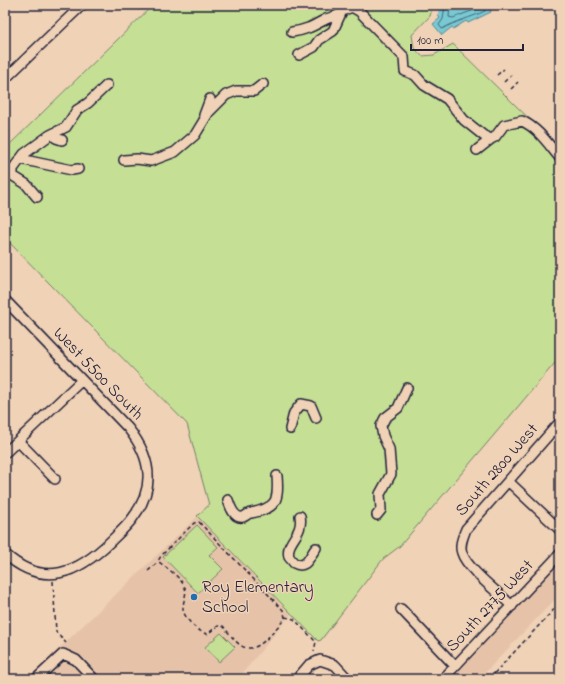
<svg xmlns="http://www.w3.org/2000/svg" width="565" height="684" font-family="'Indie Flower',sans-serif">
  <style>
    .built { fill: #e6c3a8 }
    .green { fill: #c5df95; stroke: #748068 }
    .water { fill: #78c9d2; stroke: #568696 }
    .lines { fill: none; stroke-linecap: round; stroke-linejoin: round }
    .shore { stroke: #446577; stroke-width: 1 }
    .minor-casing { stroke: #22223b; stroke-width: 12 }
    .path { stroke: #22223b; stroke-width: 1.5; stroke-dasharray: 4 3; stroke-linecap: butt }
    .minor { stroke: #f0d2b6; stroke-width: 9 }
    .poi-dot { fill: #1f6fb2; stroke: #f0d2b6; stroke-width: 1.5 }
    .labels { text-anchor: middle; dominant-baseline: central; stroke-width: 3; stroke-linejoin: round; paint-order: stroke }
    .street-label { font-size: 17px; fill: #22223b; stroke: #f0d2b6 }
    .poi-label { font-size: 17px; fill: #22223b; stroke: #f0d2b6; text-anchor: start }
  </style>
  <rect width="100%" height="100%" fill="#f0d2b6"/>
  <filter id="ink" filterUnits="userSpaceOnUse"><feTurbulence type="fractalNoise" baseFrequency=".025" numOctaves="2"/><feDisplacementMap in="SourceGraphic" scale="8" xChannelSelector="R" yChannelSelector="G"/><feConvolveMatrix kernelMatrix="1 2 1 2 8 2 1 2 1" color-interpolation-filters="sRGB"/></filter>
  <g filter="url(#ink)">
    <!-- built -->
    <path class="built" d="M197,517L291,614L238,679H27Z
      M560,562V594L479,679H451Z"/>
    <!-- green -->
    <path class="green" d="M153,5H433L430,16L412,35L414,48L422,56L434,55L453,44L560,149V357L400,546L383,559L321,640L318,641L197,516L209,505L187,424L5,238V149Z
      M197,525L218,547L209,555L223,569L198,593L163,557Z
      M221,633L235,647L219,662L205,647Z"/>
    <!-- water -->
    <path class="water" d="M441,5H489L491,12L468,23L466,21L453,29L452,27L442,35L433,24L440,18L438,16Z"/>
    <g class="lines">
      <!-- shore -->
      <path class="shore" d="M445,5L443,19L439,25L442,29C456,21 470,18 485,11V5
        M450,5L449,17L453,18C462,14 470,12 479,8L480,5"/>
      <!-- minor casing -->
      <g class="minor-casing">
        <path id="minor" d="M359,5L358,9L361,13L404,57L405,71L415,75L424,85L447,99L464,120L484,136L491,139L495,137L504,125L522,121C538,128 549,145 560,158
          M292,32C307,30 313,26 326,19C331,17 336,17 341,13
          M299,55L314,47L319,40L333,31L342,11L352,7L359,11
          M5,79L82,5
          M204,115L210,99
          M56,132V138L62,140
          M477,150L491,139
          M20,159L72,170L78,169
          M124,160L137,159L151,161L175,152L195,135L209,112L226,95L236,91H254L263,84
          M37,197L26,184L13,176V169L24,154L50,135L66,127L77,110L88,103L107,85
          M5,300L128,428C152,458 156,488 132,519C126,527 118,534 111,541C78,573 44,589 5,554
          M290,429L294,413L301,404L311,406L316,418
          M18,441L55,479
          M5,453L82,380
          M508,481L560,530
          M228,500C230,506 234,519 243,517C246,516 248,513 251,513C276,508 279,502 277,476
          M377,515L381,510L380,494L391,474L389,449L383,436L381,426L385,418L398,408L407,388
          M300,516C304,535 285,541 289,557L294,563C307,570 309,556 316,548
          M512,606C499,593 467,569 462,553C459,545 463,537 466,529L560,422
          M401,609L455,666
          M36,679L63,654L76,660L94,679
          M297,679L309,665L320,660L335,665L348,679
          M443,679L560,554"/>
      </g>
      <!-- path -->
      <path class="path" d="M497,75L504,69
        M504,82L511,75
        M511,89L518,82
        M199,522L283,610L285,617L283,621C273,631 257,657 240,645C234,640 228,632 223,626H218L207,634C198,632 183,618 183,608C183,599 189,592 183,584C178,575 166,568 158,561L161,556L194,523Z
        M148,571L158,562
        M53,581L56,632L66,643
        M285,617L294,619L316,642L314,651
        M489,679L560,603"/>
      <!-- minor -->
      <use href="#minor" class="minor"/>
    </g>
  </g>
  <!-- markers -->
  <circle class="poi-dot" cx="194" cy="597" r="4"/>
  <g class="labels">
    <!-- street labels -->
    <g class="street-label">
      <text transform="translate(98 374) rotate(46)">West 5500 South</text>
      <text transform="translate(497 470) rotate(-49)">South 2800 West</text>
      <text transform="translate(490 606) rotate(-47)">South 2775 West</text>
    </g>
    <!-- poi labels -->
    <g class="poi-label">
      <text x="202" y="587">Roy Elementary<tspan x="202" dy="20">School</tspan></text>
    </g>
  </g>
  <!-- margin -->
  <rect width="565" height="684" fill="none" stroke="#f0d2b6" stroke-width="20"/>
  <rect x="10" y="10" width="545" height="664" fill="none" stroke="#22223b" stroke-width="1.5" filter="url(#ink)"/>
  <!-- scale -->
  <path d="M411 44v6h112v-6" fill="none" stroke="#22223b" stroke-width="2"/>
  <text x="417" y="44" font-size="12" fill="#22223b" stroke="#f0d2b6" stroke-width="3" paint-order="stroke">100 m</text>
</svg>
